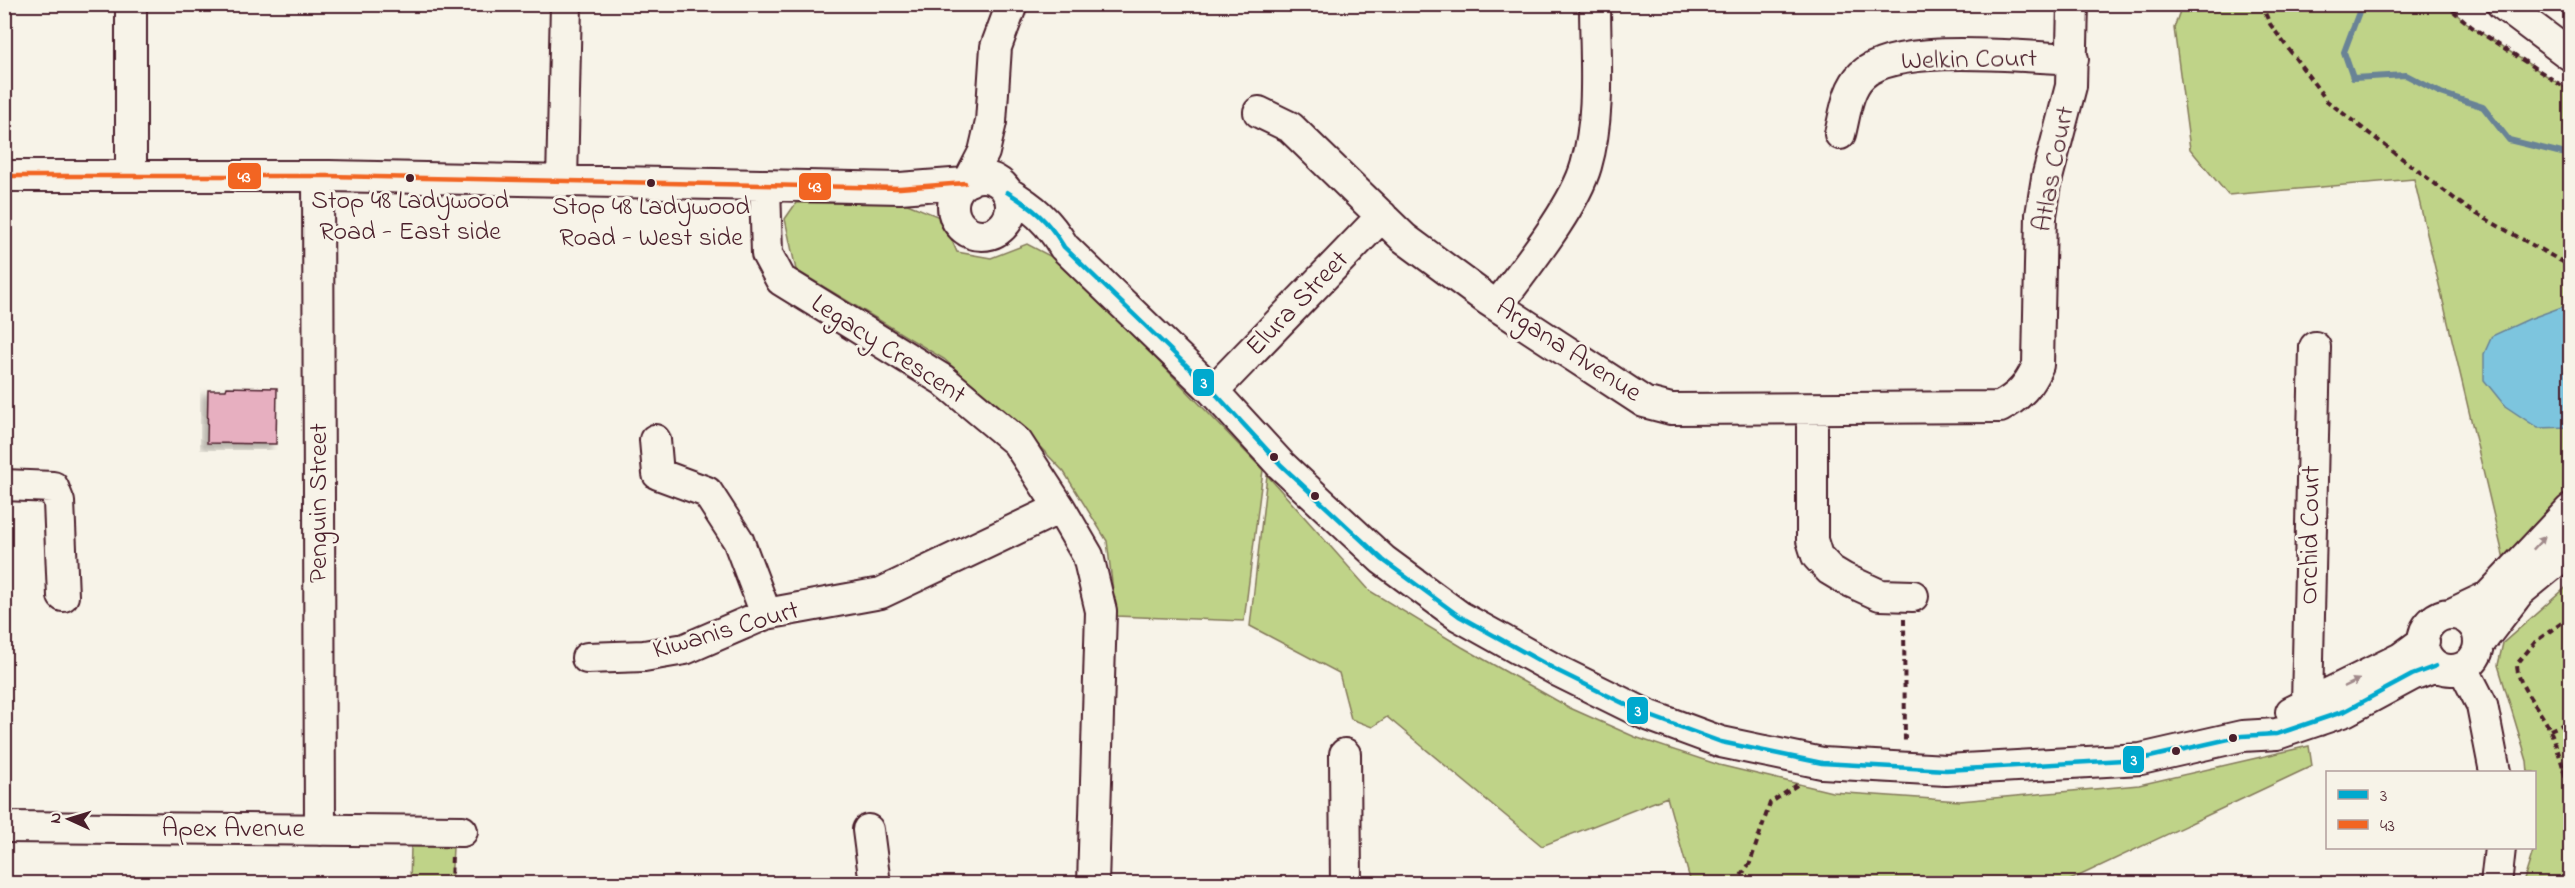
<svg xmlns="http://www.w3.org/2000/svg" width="2575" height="888" font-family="'Indie Flower',sans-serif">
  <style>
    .green { fill: #bfd388; stroke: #84795a; stroke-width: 1.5 }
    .water { fill: #7dc5de; stroke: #698396; stroke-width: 1.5 }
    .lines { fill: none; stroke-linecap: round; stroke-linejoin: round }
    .stream { stroke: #698396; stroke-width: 6 }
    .building { fill: #e7afc0; stroke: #4a1f2b; stroke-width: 1.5; filter: url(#shadow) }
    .minor-casing { stroke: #4a1f2b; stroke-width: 34 }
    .path { stroke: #4a1f2b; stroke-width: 4; stroke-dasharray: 6 4.5; stroke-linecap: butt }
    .minor { stroke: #f7f3e8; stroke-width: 30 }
    .bus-1-casing { stroke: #f7f3e8; stroke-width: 9 }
    .bus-2-casing { stroke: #f7f3e8; stroke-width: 9 }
    .bus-1 { stroke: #00a9ce; stroke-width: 4.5 }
    .bus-2 { stroke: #f26522; stroke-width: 4.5 }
    .oneway { fill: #a0898a }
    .bus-dot { fill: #4a1f2b; stroke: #f7f3e8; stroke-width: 2 }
    .labels { text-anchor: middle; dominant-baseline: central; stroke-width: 6; stroke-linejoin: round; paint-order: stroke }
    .bus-label { font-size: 26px; fill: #4a1f2b; stroke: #f7f3e8 }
    .street-label { font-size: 27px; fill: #4a1f2b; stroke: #f7f3e8 }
    .line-badge { stroke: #f7f3e8; stroke-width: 2 }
    .badge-label { font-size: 16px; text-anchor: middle; font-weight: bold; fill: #fff }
  </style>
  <defs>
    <filter id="shadow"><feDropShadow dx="-5.5" dy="5.5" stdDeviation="3" flood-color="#0004"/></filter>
  </defs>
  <rect width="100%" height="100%" fill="#f7f3e8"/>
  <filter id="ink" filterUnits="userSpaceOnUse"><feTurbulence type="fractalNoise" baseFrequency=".0167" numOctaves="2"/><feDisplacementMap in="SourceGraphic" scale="12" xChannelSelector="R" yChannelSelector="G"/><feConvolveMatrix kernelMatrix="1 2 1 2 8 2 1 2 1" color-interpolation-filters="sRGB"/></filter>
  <g filter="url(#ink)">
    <!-- green -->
    <path class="green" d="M2182,5H2445L2472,27L2570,91V510L2508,576L2414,179L2228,195L2190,149L2174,28Z
      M796,203H905L942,218L957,252L991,258L1027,244L1065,264L1263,470L1244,621L1116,616L1107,541L1064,472L1018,424L944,359L796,270L785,219Z
      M1267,475L1370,591L1462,647L1570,708L1635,737L1719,765L1832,792L1960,801L2139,785L2309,746L2312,766L2064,883H1691L1667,797L1542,846L1387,717L1372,727L1351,719L1339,673L1250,626Z
      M2570,584V883H2523L2534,848V772H2528L2527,761L2498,665L2503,643Z
      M411,846L453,848L451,883H410Z"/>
    <!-- water -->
    <path class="water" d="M2570,304V427L2538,428L2505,406L2484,380V354L2492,336L2529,319Z"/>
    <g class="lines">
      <!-- stream -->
      <path class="stream" d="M2362,4L2344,52L2353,78L2406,75L2441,93L2483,107L2509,140L2570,155"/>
    </g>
    <!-- building -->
    <path class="building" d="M227,387L277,388L276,444L207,443L208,390H226Z"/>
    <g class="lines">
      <!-- minor casing -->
      <g class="minor-casing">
        <path id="minor" d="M131,4V176
          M2502,4L2570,55
          M1259,112L1290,127L1404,238L1488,300L1644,402L1671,409L2000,407C2020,396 2029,385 2038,365L2041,215L2047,178L2071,86L2073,4
          M1840,134C1845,115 1847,89 1862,75C1897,42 2025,57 2073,59
          M4,176H329L900,188L965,183
          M318,176L320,830
          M953 206a29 29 0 1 1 58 0a29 29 0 1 1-58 0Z
          M562,181L566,4
          M969,181L984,152L991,122L996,47L1012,4
          M765,185L767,254L781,280L943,380L1017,442L1060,508L1088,556L1101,611L1093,884
          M1007,192C1033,208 1048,220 1064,247L1213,391L1281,465L1383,560L1459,616L1558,671L1645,714L1721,742L1822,763L1946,770L2141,759L2242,736L2277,734L2345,711L2412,675L2436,666
          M1497,306C1524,269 1574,208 1586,166C1601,114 1595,57 1595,4
          M2315,347L2307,704L2319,720
          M1213,391L1382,216
          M1812,409V540L1817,556L1830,570L1845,579L1880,595L1913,596
          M655,440L658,474L707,492L738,540L766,614
          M4,485L53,487L59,502L63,596
          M2451,614L2489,596L2570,510
          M2423 642a28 28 0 1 1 56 0a28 28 0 1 1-56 0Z
          M2479,644L2519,592L2570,550
          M587,658L644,656L685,649L766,614L881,593L1060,508
          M2463,668L2482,705L2495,772
          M2291,712L2401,658L2424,641
          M1345,754L1346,884
          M4,827L462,831
          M868,830L875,884
          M2496,884L2500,848"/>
      </g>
      <!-- path -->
      <path class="path" d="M2261,4L2270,24L2327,101L2468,209L2570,266
        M2445,4L2472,27L2570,91
        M2570,617L2536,641L2517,664C2517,687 2540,708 2550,730C2559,751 2567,778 2570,801
        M1904,619L1905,743
        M2550,730L2569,722
        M2562,770L2570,772
        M451,884L452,854
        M1735,884L1750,863L1770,803L1797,785L1798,782
        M2568,884L2570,874"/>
      <!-- minor -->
      <use href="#minor" class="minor"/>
      <!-- bus-1 casing -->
      <g class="bus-1-casing">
        <path id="bus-1" d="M1007,192C1033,208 1048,220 1064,247L1213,391L1281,465L1383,560L1459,616L1558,671L1645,714L1721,742L1822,763L1946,770L2141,759L2242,736L2277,734L2345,711L2412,675L2436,666"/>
      </g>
      <!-- bus-2 casing -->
      <g class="bus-2-casing">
        <path id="bus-2" d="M4,176H329L900,188L965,183"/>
      </g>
      <!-- bus-1 -->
      <use href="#bus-1" class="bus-1"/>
      <!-- bus-2 -->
      <use href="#bus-2" class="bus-2"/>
    </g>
    <!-- one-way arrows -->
    <defs><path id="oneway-solid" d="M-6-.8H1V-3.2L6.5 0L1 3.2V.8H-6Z" transform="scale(1.5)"/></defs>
    <g class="oneway">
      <use href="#oneway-solid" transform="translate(2539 543) rotate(-47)"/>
      <use href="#oneway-solid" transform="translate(2352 683) rotate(-26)"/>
    </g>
  </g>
  <!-- markers -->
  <g class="bus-dot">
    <circle cx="410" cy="178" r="5"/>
    <circle cx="651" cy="183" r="5"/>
    <circle cx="1274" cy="457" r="5"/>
    <circle cx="1315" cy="496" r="5"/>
    <circle cx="2233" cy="738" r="5"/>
    <circle cx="2176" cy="751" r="5"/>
  </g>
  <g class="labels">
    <!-- bus labels -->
    <g class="bus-label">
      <text x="410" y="202">Stop 48 Ladywood<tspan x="410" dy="31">Road - East side</tspan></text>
      <text x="651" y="208">Stop 48 Ladywood<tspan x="651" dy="31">Road - West side</tspan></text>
    </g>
    <!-- street labels -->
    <g class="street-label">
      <text transform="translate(1969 60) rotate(-1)">Welkin Court</text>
      <text transform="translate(2054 169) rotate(-79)">Atlas Court</text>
      <text transform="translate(1298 304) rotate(-46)">Elura Street</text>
      <text transform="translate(888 350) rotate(33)">Legacy Crescent</text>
      <text transform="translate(1568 351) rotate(33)">Argana Avenue</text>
      <text transform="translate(319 503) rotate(-90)">Penguin Street</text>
      <text transform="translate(2311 535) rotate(-89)">Orchid Court</text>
      <text transform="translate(726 631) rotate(-16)">Kiwanis Court</text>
      <text x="233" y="829">Apex Avenue</text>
    </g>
  </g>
  <g class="line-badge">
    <rect x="227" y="162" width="35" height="28" rx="6" fill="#f26522"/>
    <rect x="798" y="172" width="34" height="29" rx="6" fill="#f26522"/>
    <rect x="1192" y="368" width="23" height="29" rx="6" fill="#00a9ce"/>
    <rect x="1626" y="696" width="23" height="29" rx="6" fill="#00a9ce"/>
    <rect x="2122" y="745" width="23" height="29" rx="6" fill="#00a9ce"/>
  </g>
  <g class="badge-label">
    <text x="244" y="182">43</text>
    <text x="815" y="192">43</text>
    <text x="1204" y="388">3</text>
    <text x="1638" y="716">3</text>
    <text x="2134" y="765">3</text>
  </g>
  <!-- margin -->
  <rect width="2575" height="888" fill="none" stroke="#f7f3e8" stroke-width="24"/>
  <rect x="12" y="12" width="2551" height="864" fill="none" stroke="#4a1f2b" stroke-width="2" filter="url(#ink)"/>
  <!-- legend -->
  <rect x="2326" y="771" width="210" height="78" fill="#f7f3e8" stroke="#b29e9c" stroke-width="1.5"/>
  <rect x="2338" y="790" width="30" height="9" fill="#00a9ce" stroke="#b29e9c" stroke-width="1.5"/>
  <text x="2380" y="801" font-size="18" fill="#4a1f2b">3</text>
  <rect x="2338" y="820" width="30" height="9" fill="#f26522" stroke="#b29e9c" stroke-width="1.5"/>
  <text x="2380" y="831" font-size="18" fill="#4a1f2b">43</text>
  <!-- north arrow -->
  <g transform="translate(69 819) rotate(274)" stroke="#f7f3e8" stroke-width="4.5" paint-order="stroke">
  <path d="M0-4.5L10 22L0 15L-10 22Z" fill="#4a1f2b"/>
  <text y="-9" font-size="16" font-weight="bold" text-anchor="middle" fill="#4a1f2b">N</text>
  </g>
</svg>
